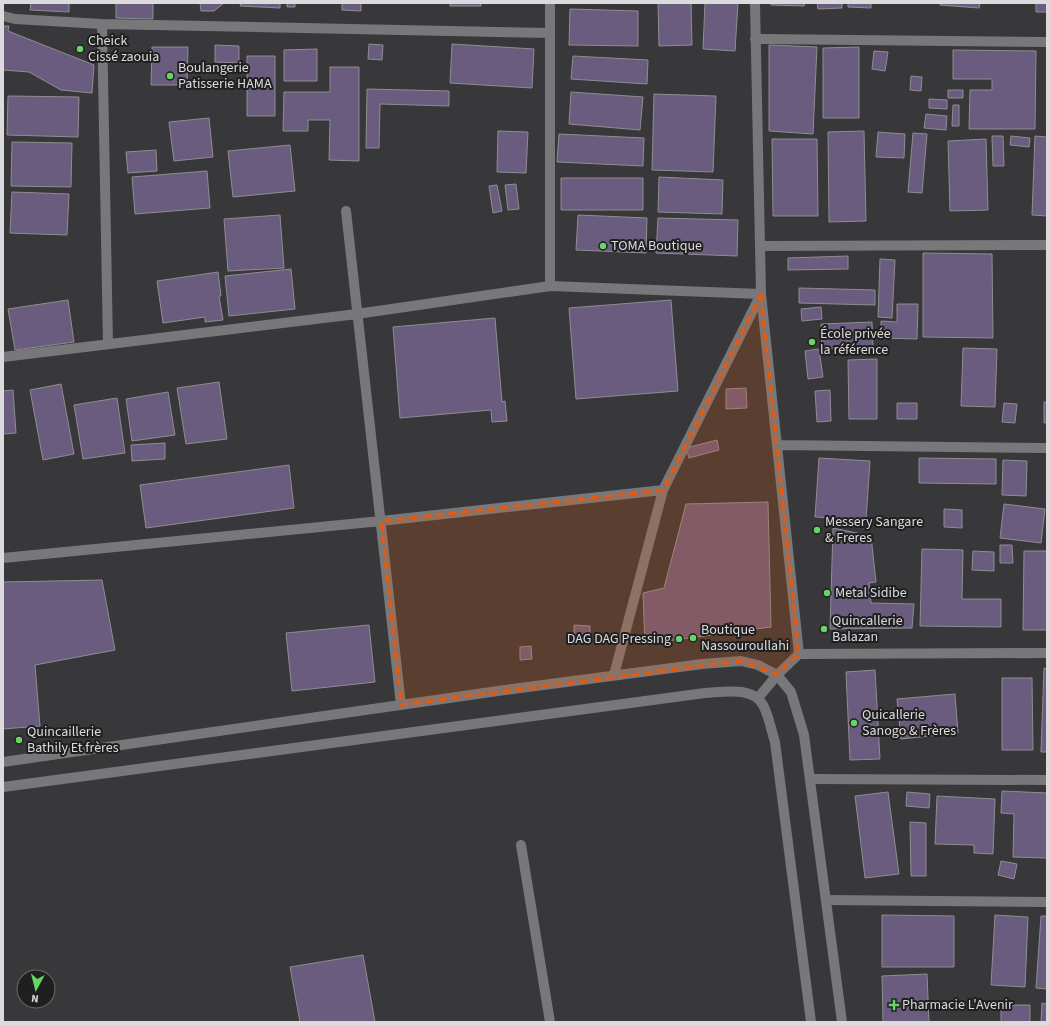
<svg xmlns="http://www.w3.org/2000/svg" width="1050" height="1025" font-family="'Source Sans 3',sans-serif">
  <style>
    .building { fill: #6a5c7f; stroke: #8f8d91 }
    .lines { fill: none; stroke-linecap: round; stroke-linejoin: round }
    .street { stroke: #78777a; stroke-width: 10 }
    .secondary { stroke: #78777a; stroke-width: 10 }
    .marked { fill: #e8590c; fill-opacity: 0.2; stroke: #e8590c; stroke-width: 3; stroke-dasharray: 8 5; stroke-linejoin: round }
    .poi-dot { fill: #67d466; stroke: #1f1f20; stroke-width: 1.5 }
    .labels { text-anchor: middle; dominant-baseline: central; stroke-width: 4; stroke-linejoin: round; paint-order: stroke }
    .poi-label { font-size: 14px; fill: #dbdbdd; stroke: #1f1f20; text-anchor: start }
  </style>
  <rect width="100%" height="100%" fill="#38373a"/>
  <!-- building -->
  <path class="building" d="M31,3H69V12L30,10Z
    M116,3H153V19L116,18Z
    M200,3H224L214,11H201Z
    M241,3H280V8L240,6Z
    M287,3H295V7H287Z
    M342,3H361V11L342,10Z
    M450,3H481V6H450Z
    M658,3H691L692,45L659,46Z
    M705,3H738L735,51L703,49Z
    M771,3H805L804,6L771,5Z
    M817,3H842V8L818,9Z
    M848,3H871V8L848,7Z
    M940,3H980L979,8L940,5Z
    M1036,3H1047V12H1036Z
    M570,9L638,11V46L569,45Z
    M3,26H9L8,31L94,65L92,93L61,90L29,72L3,70Z
    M369,44L383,45L382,60L368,59Z
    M452,44L534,49L532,88L450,83Z
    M215,45L239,46V63L215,62Z
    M769,45L817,47L813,134L769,131Z
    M152,47H188L187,85H151Z
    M859,47V118H823V48Z
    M317,49V81H284V50Z
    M953,50L1036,51L1035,129H969L970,90H992V79H953Z
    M874,51L888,52L885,71L872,69Z
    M247,56H275V116H247Z
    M573,56L648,60L647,84L571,79Z
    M330,67H359V161L329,160L330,120H308V131H283L284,92H330Z
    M911,76L922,77L921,91L910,90Z
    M367,89L449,91V106L380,104L379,148H366Z
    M948,90H963V98H948Z
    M571,92L643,97L640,130L569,124Z
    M654,94L716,96L713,172L652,170Z
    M8,96L79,97L78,137L7,135Z
    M929,99L947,100V109L929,108Z
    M953,105H959V126H952Z
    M926,114L947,116L946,130L924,128Z
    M209,118L213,157L174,161L169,122Z
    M498,131L528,132L526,173L497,172Z
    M864,131L866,221L829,222L828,132Z
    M878,132L905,134L904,158L876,157Z
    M913,133L927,134L922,193L908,192Z
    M559,134L644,138L643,166L557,162Z
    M992,136H1003L1004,166H993Z
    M1011,136L1030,138L1029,147L1010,145Z
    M1035,136L1047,137V216L1032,215Z
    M772,139H817L818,216H773Z
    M986,139L988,210L950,211L948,141Z
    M12,142L72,143L71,187L11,186Z
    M290,145L295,191L233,197L228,151Z
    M156,150L157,171L128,173L126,152Z
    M207,171L210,208L135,214L132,177Z
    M659,177L723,180L722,214L658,212Z
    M561,178H643V210H561Z
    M516,184L519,209L508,210L505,185Z
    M497,185L502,211L493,213L489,186Z
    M12,192L69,194L67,235L10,233Z
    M280,215L284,268L228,271L224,219Z
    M578,215L647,218L646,253L576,250Z
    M658,218L738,220L737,256L656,253Z
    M923,253L992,254L993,338L923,337Z
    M848,256V269L788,270V258Z
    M880,259L895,260L892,318L878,317Z
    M291,269L295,309L229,316L225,276Z
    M218,272L221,296H219L223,320L205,322V317L163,323L157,281Z
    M799,288L875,290V305L799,303Z
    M68,300L74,342L15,350L8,309Z
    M671,300L678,391L576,399L569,308Z
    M897,304H918L917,339L881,338V321L897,322Z
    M821,307L822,319L802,321L801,309Z
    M495,318L502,402L505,401L507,421L492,422L491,410L400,418L393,327Z
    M872,322L873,347L822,349L821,324Z
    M963,348L997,349L995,407L961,406Z
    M819,349L823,377L808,379L805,351Z
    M877,359V419H849L848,360Z
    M219,382L227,439L186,444L177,388Z
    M61,384L74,454L43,460L30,390Z
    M746,388L747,408L726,409V389Z
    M13,390L16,433L3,434V391Z
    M830,390L831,421L817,422L815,391Z
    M168,392L175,435L132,441L126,399Z
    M117,398L125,453L83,459L74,405Z
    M1044,402H1047V423H1044Z
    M897,403H917V419H897Z
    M1004,403L1017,404L1015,423L1002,422Z
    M717,440L719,450L689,458L686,448Z
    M165,443V459L132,461L131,445Z
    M819,458L870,461L866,520L815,517Z
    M919,458L996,459V484L919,483Z
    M1003,460L1027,461L1026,496L1002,495Z
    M289,465L294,508L146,528L140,485Z
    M768,502L771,627L645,644L643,593L664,588L686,504Z
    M1004,504L1045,509L1041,543L1000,538Z
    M944,509L962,510V528L944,527Z
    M833,528L871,536L876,582L869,583L871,603L914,604L912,628L830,629Z
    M1000,545H1012L1013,563H1000Z
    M922,549L963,550L962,599H1001V627L920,626Z
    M973,551L994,552V571L972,570Z
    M1024,551H1047V630H1023Z
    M102,580L115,650L35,665L40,726L3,729V582Z
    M369,625L375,682L292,691L286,633Z
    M574,625L590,626V639H574Z
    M531,646L532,659L520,660V647Z
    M1044,668L1047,669V752H1041Z
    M875,670L880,759L850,760L846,672Z
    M1002,678H1032L1033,750H1002Z
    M955,694L958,733L901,739L897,699Z
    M1002,791L1047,793V858L1013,857L1014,814L1001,813Z
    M888,792L899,874L865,878L855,796Z
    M907,792L930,794L929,808L906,806Z
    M937,796L995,799L993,854L974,853V845L935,844Z
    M910,822L926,823V876H911Z
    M1001,861L1017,864L1014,879L998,875Z
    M882,915L954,916V967H882Z
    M995,915L1028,917L1025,987L991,985Z
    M1041,916H1047V989L1036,988Z
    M363,955L375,1022H300L290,967Z
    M927,974L929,1022H883L882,976Z
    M1042,1003L1047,1004V1022H1041Z
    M1001,1005H1030V1022H1001Z"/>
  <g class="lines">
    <!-- street -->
    <path class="street" d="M550,3V286
      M755,3L761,294L799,654
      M3,16L15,19L102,24L550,33
      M102,24L108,344
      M755,39L1047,42
      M346,211L401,705
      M760,246L1047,245
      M3,357L357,314L550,286L761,294
      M777,445L1047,448
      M3,558L381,521L663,490
      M614,675L663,490L761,294
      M758,698L777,675L799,654L1047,653
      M810,779L1047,780
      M521,845L550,1022
      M826,900L1047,902"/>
    <!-- secondary -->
    <path class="secondary" d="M3,762L505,690L702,664L741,661L758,665L777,675L791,692L804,735L842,1022
      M3,787L705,693C724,692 752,686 763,705C769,716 771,730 775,742L811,1022"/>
  </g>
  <!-- marked area -->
  <path class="marked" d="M761,294L799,654L777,675L741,661L401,705L381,521L663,490Z"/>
  <!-- markers -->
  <g class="poi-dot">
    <circle cx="80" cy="49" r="4"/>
    <circle cx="170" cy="76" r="4"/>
    <circle cx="603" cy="246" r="4"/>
    <circle cx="812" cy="342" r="4"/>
    <circle cx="817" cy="530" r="4"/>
    <circle cx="827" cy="593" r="4"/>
    <circle cx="824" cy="629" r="4"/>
    <circle cx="693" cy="638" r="4"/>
    <circle cx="679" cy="639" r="4"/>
    <circle cx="854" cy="723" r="4"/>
    <circle cx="19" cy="740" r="4"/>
    <path d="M892 999h4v4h4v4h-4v4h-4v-4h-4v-4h4z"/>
  </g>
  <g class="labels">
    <!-- poi labels -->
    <g class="poi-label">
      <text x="88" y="41">Cheick<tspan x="88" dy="16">Cissé zaouia</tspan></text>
      <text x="178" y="68">Boulangerie<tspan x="178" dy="16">Patisserie HAMA</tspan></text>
      <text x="611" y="246">TOMA Boutique</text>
      <text x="820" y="334">École privée<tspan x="820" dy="16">la référence</tspan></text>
      <text x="825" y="522">Messery Sangare<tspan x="825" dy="16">&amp; Freres</tspan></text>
      <text x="835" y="593">Metal Sidibe</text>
      <text x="832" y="621">Quincallerie<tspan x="832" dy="16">Balazan</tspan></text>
      <text x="701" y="630">Boutique<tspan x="701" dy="16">Nassouroullahi</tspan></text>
      <text x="671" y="639" text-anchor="end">DAG DAG Pressing</text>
      <text x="862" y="715">Quicallerie<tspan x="862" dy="16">Sanogo &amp; Frères</tspan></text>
      <text x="27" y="732">Quincaillerie<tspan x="27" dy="16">Bathily Et frères</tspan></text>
      <text x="902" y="1005">Pharmacie L'Avenir</text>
    </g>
  </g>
  <!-- border -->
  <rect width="1050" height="1025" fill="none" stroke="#dbdbdd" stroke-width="8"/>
  <!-- north arrow -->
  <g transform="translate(36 989) rotate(187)"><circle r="19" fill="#1f1f20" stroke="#6a6a6c"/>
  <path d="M0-3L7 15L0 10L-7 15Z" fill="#67d466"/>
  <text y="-6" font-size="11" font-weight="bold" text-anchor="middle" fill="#dbdbdd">N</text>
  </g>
</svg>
